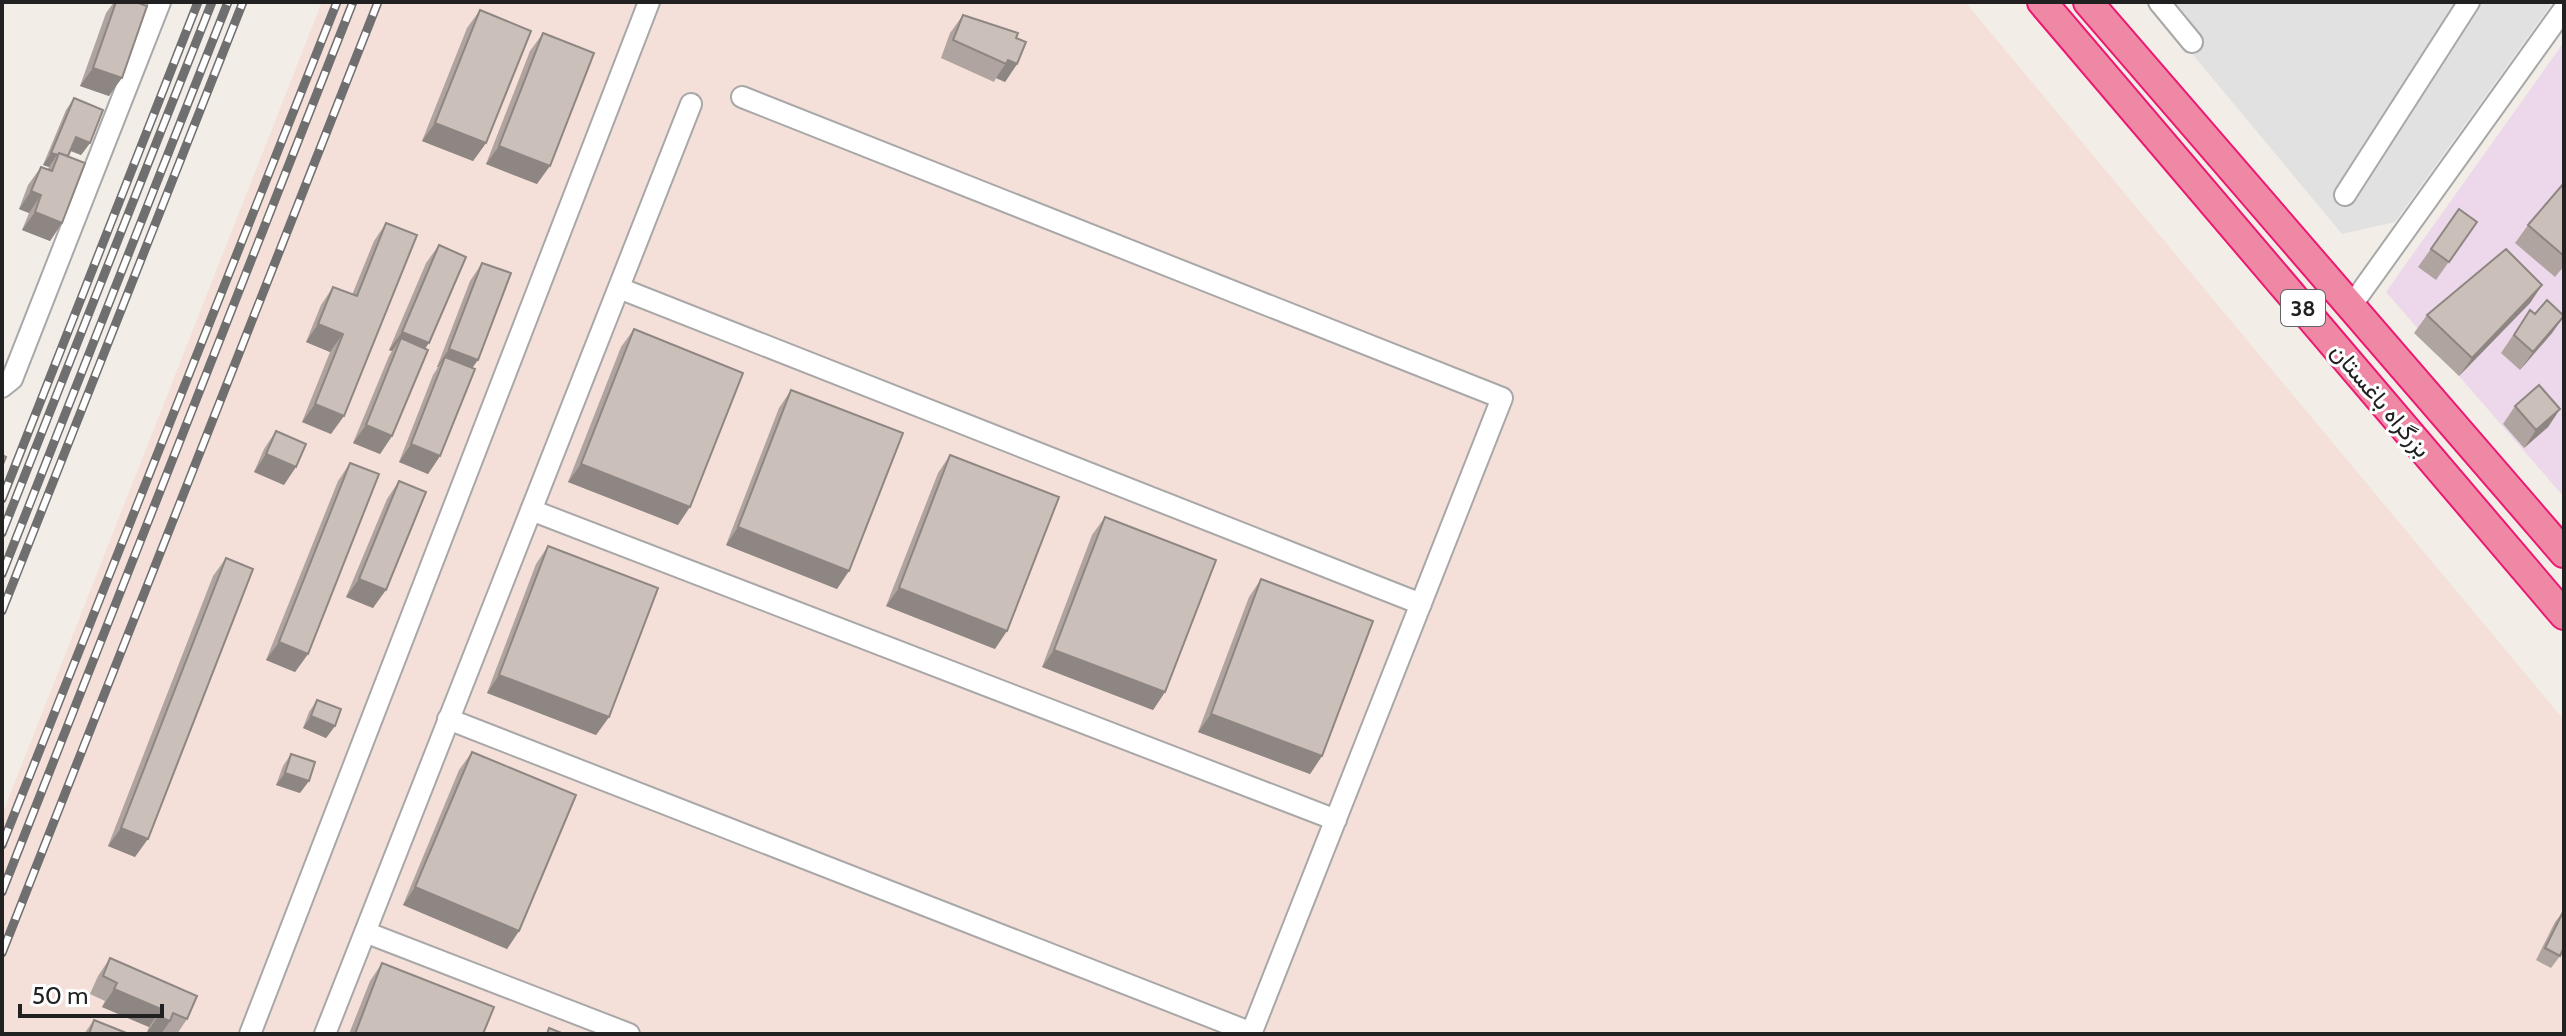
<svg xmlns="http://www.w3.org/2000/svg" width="2566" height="1036" font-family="Cabin,Vazirmatn,sans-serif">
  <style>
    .industrial { fill: #ecd8ea }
    .military { fill: #f4dfd9 }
    .parking { fill: #e1e1e1 }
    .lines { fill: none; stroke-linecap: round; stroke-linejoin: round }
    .minor-casing { stroke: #a8a8a8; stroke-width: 24 }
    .highway-casing { stroke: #ec1872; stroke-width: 32 }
    .minor { stroke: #fff; stroke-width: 20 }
    .highway { stroke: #ef88a4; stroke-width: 28 }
    .rail-casing { stroke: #6f6f6f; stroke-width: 9 }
    .rail { stroke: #fff; stroke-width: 6; stroke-dasharray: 18; stroke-linecap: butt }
    .wall { fill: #afa49f }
    .shaded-wall { fill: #8e8682 }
    .building { fill: #cbbfb9; stroke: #8e8682; stroke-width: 2 }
    .labels { text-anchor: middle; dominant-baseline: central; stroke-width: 6; stroke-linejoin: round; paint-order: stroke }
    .shield { fill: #fff; stroke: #646464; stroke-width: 2 }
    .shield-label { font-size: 22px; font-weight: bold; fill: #212121 }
    .street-label { font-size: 24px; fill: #212121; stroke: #fff }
  </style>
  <rect width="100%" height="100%" fill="#f2ede7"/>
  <!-- industrial -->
  <path class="industrial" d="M2564,42V497L2386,292Z"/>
  <!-- military -->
  <path class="military" d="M322,2H1965L2564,720V1034H2V815Z"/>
  <!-- parking -->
  <path class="parking" d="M2149,2H2553L2395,222L2342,234Z"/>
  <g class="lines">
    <!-- minor casing -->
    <g class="minor-casing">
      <path id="minor" d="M2159,2L2192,42
        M742,97L1502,398L1251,1034
        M2345,195L2469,2
        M619,288L1421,604
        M2351,306L2564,9
        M2,387L12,379L160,2
        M531,510L1336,820
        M448,719L1252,1033
        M365,932L629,1034
        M250,1034L649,2
        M325,1034L691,104"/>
    </g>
    <!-- highway casing -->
    <g class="highway-casing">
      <path id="highway" d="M2042,2L2564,615
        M2088,2L2564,553"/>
    </g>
    <!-- minor -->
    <use href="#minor" class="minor"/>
    <!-- highway -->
    <use href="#highway" class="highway"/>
    <!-- rail casing -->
    <g class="rail-casing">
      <path id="rail" d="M2,499L198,2
        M2,533L212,2
        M2,574L228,2
        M2,611L243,2
        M2,845L337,2
        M2,892L353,2
        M2,953L378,2"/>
    </g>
    <!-- rail -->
    <use href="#rail" class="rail"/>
  </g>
  <!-- wall -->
  <path class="wall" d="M114,2H136L109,96L80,86L106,13Z
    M480,10L486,143L473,161L422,141L467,28Z
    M963,15L1016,38L1017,64L1005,82L996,78L994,82L941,58L950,33Z
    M543,33L537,184L486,164L530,51Z
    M74,98L90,143L81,155L70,151L68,156L62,223L50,241L22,230L29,213L19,209L28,185L41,167L47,170L49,167L43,165L66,110Z
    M2564,183V266L2555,277L2515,243L2528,225Z
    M2459,209L2477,222L2436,280L2418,267Z
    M386,223L331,434L302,422L330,352L306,342L321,305L333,287L352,295L374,241Z
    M439,245L426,348L392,436L380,454L353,443L389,356L392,351L389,350L426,263Z
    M482,263L472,368L440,456L428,474L399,462L433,375L438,367H437L470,281Z
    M2542,285L2530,303L2459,376L2414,333L2427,315Z
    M2530,310L2535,314L2564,316L2552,333L2520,370L2501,353Z
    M634,329L678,525L568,482L621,347Z
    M791,390L837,589L726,545L779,408Z
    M2515,406L2560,409L2548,427L2524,448L2503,424Z
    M276,431L284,485L254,472L264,449Z
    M950,455L995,649L886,606L938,473Z
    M350,463L308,654L295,672L266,660L338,481Z
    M399,481L373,608L346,597L387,499Z
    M1105,517L1165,692L1153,710L1042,667L1092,535Z
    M548,546L609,717L596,735L487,693L536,564Z
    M226,558L135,857L108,846L213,576Z
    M1261,579L1322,756L1310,774L1198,732L1249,597Z
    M317,700L335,726L326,738L303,728L309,712Z
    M472,752L519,931L507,949L403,905L459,770Z
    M291,754L300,793L276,785L283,766Z
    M2564,911L2560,956L2551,968L2536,960L2555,922Z
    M110,958L187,1019L177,1034H167L162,1032L161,1034H146L149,1027L102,1007L105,1001L90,994L98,976Z
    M382,963L483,1034H349L370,981Z
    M94,1020L129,1034H84Z"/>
  <!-- shaded-wall -->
  <path class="shaded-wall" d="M1008,60L1017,64L1005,82L996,78Z
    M93,68L122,78L109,96L80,86Z
    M435,123L486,143L473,161L422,141Z
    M76,137L90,143L81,155L67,149Z
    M499,146L550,166L537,184L486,164Z
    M51,153L57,155L49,167L43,165Z
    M31,191L41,195L29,213L19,209Z
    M35,212L62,223L50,241L22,230Z
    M2542,285L2530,303L2459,376L2472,358Z
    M2564,316L2552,333L2520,370L2533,352Z
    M318,324L343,334L330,352L306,342Z
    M402,332L429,343L416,361L401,338L392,351L389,350Z
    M449,349L478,360L465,378L445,357L438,367H437Z
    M315,404L344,416L331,434L302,422Z
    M2560,409L2548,427L2524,448L2536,430Z
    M366,425L392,436L380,454L353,443Z
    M411,444L440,456L428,474L399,462Z
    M266,454L296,467L284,485L254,472Z
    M581,464L690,507L678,525L568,482Z
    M738,527L849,571L837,589L726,545Z
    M359,579L386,590L373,608L346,597Z
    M899,588L1007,631L995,649L886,606Z
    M279,642L308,654L295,672L266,660Z
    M1054,650L1165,692L1153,710L1042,667Z
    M499,675L609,717L596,735L487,693Z
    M1211,714L1322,756L1310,774L1198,732Z
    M311,716L335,726L326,738L303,728Z
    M285,773L309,781L300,793L276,785Z
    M121,828L148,839L135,857L108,846Z
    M415,887L519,931L507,949L403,905Z
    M114,989L161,1009L149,1027L102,1007Z
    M158,1016L170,1021L161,1034H146Z"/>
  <!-- building -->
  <path class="building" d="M116,2H136L147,6L122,78L93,68Z
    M480,10L531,31L486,143L435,123Z
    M963,15L1018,33L1016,38L1026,42L1017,64L1008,60L1006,64L953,40Z
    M543,33L594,53L550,166L499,146Z
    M74,98L103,110L90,143L76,137L68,156L59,153L58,155L51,153Z
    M59,153L85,163L62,223L35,212L41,195L31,191L41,167L52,171Z
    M2564,183V256L2528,225Z
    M2459,209L2477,222L2449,262L2431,249Z
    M386,223L417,235L344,416L315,404L343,334L318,324L333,287L357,296Z
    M439,245L466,257L429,343L402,332Z
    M2506,249L2542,285L2472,358L2427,315Z
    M482,263L511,273L478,360L449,349Z
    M2547,300L2564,316L2533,352L2514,335L2530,310L2535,314Z
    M634,329L743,373L690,507L581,464Z
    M401,338L428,350L392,436L366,425Z
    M445,357L475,369L440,456L411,444Z
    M2539,385L2560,409L2536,430L2515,406Z
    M791,390L903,433L849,571L738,527Z
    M276,431L306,444L296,467L266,454Z
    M2,455L6,457L2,467Z
    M950,455L1059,497L1007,631L899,588Z
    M350,463L379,474L308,654L279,642Z
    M399,481L426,492L386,590L359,579Z
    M1105,517L1216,560L1165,692L1054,650Z
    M548,546L658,588L609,717L499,675Z
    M226,558L253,569L148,839L121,828Z
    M1261,579L1373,621L1322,756L1211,714Z
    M317,700L341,709L335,726L311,716Z
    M472,752L576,795L519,931L415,887Z
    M291,754L315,762L309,781L285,773Z
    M2564,910V947L2560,956L2545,948Z
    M110,958L197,996L187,1019L173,1013L170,1021L158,1016L161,1009L114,989L117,983L103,976Z
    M382,963L494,1007L483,1034H355Z
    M94,1020L129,1034H89Z
    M549,1028L564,1034H547Z"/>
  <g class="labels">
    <!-- shield labels -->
    <rect class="shield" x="2281" y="290" width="44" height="36" rx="6"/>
    <g class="shield-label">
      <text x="2303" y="308">38</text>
    </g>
    <!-- street labels -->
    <g class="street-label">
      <text transform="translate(2381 400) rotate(50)">بزرگراه باغستان</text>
    </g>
  </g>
  <!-- border -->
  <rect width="2566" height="1036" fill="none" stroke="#212121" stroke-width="8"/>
  <!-- scale -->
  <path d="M20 1004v12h142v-12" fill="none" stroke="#212121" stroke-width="4"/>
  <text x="32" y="1004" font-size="24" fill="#212121" stroke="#ffffff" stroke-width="6" paint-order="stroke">50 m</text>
</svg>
